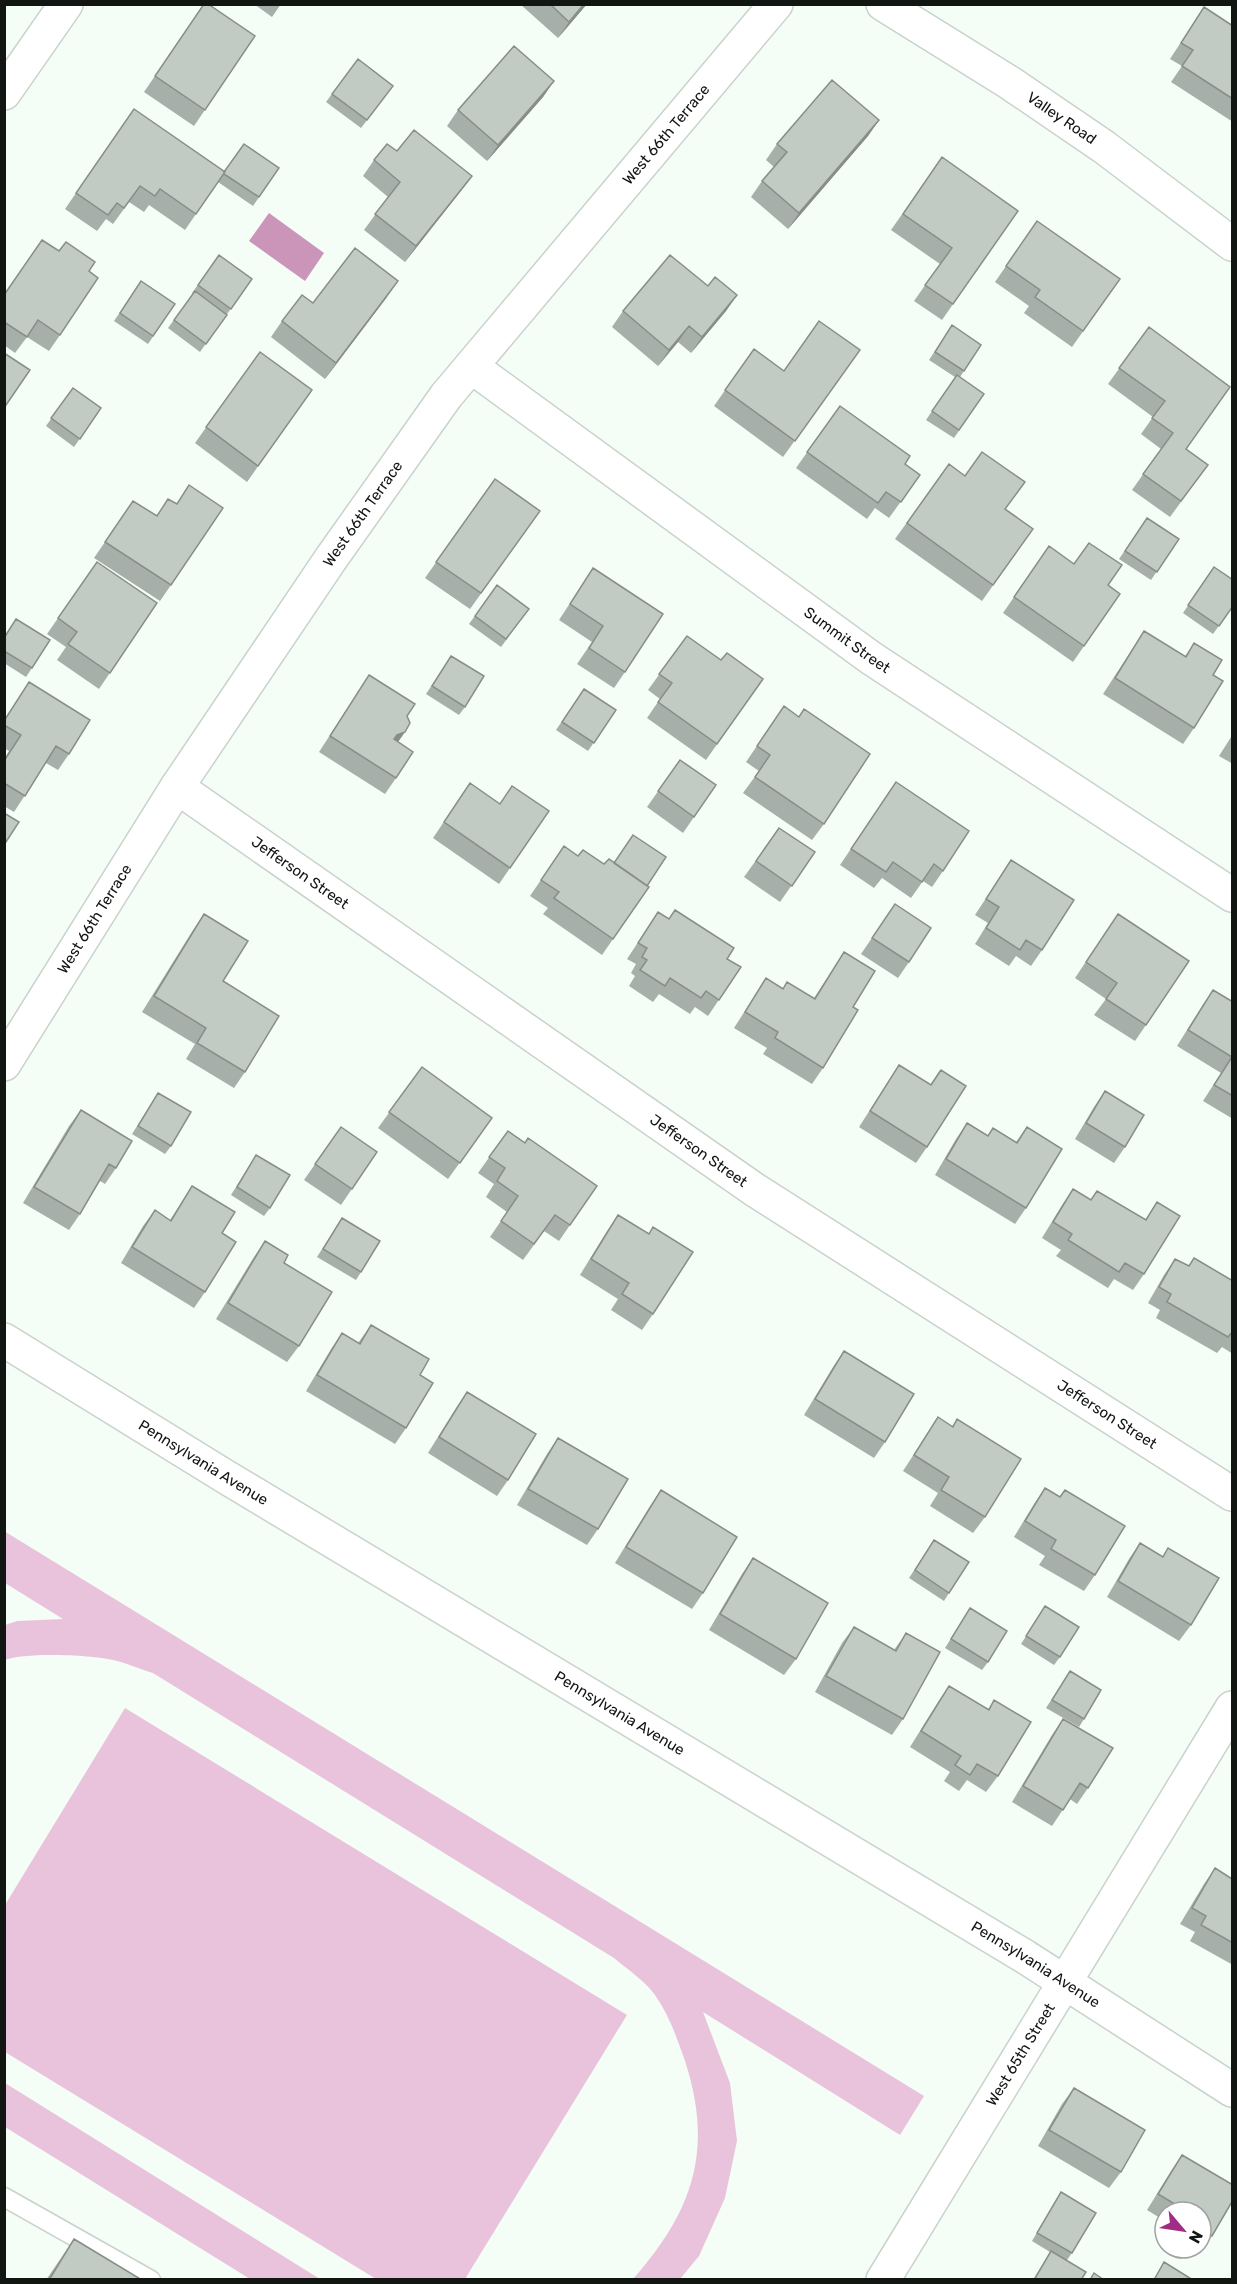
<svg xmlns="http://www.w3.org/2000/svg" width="1237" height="2284" font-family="Rubik,sans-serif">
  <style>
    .green { fill: #e9c3dc }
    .water { fill: #cb94b9 }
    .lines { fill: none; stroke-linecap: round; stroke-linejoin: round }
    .service-casing { stroke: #c9d2cb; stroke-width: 21 }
    .minor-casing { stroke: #c9d2cb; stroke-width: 36 }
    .service { stroke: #fff; stroke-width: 18 }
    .minor { stroke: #fff; stroke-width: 33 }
    .wall { fill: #a6afa9 }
    .shaded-wall { fill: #878e89 }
    .building { fill: #c1cbc4; stroke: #878e89; stroke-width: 1.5 }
    .labels { text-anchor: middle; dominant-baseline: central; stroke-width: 4.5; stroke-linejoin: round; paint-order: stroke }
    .street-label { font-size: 15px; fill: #121613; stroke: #fff }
  </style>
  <rect width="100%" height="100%" fill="#f4fdf6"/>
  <!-- green -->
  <path class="green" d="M4,1531L924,2096L900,2135L703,2012L730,2083L737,2141L725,2198L699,2256L680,2279H633C693,2211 714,2150 685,2061C677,2038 669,2015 655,1995C645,1981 627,1969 614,1958L153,1673C140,1669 127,1663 113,1660C91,1655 25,1652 5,1660V1625L17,1621L63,1619L5,1583Z
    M125,1708L627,2015L465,2279H376L5,2052V1905Z
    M4,2083H5L320,2279H250L5,2127Z"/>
  <!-- water -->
  <path class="water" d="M269,213L324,253L305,281L249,241Z"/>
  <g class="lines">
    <!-- service casing -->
    <g class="service-casing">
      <path id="service" d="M4,2197L151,2280"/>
    </g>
    <!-- minor casing -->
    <g class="minor-casing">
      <g id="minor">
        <path id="s1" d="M883,4L1010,83L1104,147L1232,244"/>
        <path d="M4,93L66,4"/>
        <path id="s2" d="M472,367L871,658L1232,895"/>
        <path id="s3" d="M177,787L755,1190L1232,1494"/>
        <path id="s4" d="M4,1064L177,787L330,560L446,396L776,4"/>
        <path id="s5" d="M4,1340L226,1477L1024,1956L1232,2090"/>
        <path id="s6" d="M883,2280L1232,1708"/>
      </g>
    </g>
    <!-- service -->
    <use href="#service" class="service"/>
    <!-- minor -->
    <use href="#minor" class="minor"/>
  </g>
  <!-- wall -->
  <path class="wall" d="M204,4L255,36L194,126L144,92Z
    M254,4H281L272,17Z
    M520,4H587L558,38Z
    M1204,7L1233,26V122L1171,82L1182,66L1170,59Z
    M358,59L393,86L361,128L326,102Z
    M554,81L543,97L487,161L447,126L458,110Z
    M134,109L224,172L279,168L253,206L218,182L185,230L149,205L144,212L129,202L113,224L106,219L97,231L65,209Z
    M879,120L868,136L788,229L751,197L762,181L774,167L766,160L777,144Z
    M942,157L1018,211L942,320L914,301L940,264L891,230Z
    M374,160L472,176L460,192L405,262L364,230L388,197L363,176Z
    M1037,221L1120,279L1072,347L1024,313L1029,306L995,282Z
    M219,255L252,279L200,352L168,328L193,294L192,293Z
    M89,271L60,335L49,351L27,337L15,353L4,345V294Z
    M141,281L175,304L148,344L114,321Z
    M708,286L737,295L726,311L691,353L678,342L658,366L612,327L623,311Z
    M387,297L325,379L271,337L282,321L313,303Z
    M952,325L981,345L960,377L984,394L954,438L926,420L955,377L929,360Z
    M1149,327L1186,449L1208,465L1170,517L1132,490L1161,449L1141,434L1153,417L1108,384Z
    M754,349L784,371L860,350L783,457L714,406Z
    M260,352L312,390L247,482L195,443Z
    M73,388L101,408L74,447L46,426Z
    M840,406L905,464L920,475L889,518L875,508L867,519L796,468Z
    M949,464L1006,509L1033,529L982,601L895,539Z
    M495,479L540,511L470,609L425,578Z
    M133,501L171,585L160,601L94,558Z
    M1147,518L1179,539L1151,580L1119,559Z
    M1049,546L1074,564L1120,594L1073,662L1003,613Z
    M97,562L157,603L99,689L57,660L66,647L47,634Z
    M1214,567L1233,606L1213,634L1183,613Z
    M593,568L625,672L614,688L577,664L592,642L559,620Z
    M497,585L529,609L501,647L469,624Z
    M16,619L32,668L26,677L4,663V637Z
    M1144,631L1185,656L1194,643V728L1183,744L1103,694Z
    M687,636L721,660L763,679L706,760L647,718L660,699L648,690Z
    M451,656L465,707L459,715L426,694Z
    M369,675L407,716L398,742L396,778L385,794L319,752Z
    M29,682L69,754L58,770L46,763L14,812L4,806V759L9,751L4,748V720Z
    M584,689L616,710L588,751L556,730Z
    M784,706L824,824L812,840L743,793L759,771L746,762Z
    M1233,734V764L1219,756Z
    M680,760L716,785L683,833L647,807Z
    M896,782L943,871L932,887L923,881L911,898L882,878L874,888L840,865Z
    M470,783L500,804L549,811L499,884L433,838Z
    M779,828L815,852L780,902L744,877Z
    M564,846L578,856L649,887L602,955L543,914L548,908L530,896Z
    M1011,860L1042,950L1031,966L1016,956L1009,966L975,944L988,923L975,915Z
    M895,904L909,962L898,978L861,954Z
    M675,910L727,959L741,967L708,1016L695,1007L690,1014L659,994L653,1002L629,986L635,976L631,973L636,964L627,959L658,912L669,919Z
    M204,914L223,981L245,1072L234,1088L186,1059L195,1044L142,1012L193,930Z
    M1118,914L1146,1025L1135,1041L1094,1015L1106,999L1075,978Z
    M844,952L853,1007L823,1068L812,1084L763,1054L767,1048L734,1028L766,978L783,988L787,982L814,998Z
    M1213,990L1233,1002V1119L1203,1101L1221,1073L1177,1046L1202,1006Z
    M899,1065L930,1085L940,1070L927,1147L916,1163L859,1127Z
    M422,1067L492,1118L448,1179L378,1128Z
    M1105,1091L1125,1147L1114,1163L1075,1139L1094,1107Z
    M158,1093L171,1146L165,1154L132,1134Z
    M81,1110L116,1168L105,1184L100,1181L80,1214L69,1230L23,1203L69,1126Z
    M967,1123L987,1136L1016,1142L1027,1127L1026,1208L1015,1224L935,1175L956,1139Z
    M341,1127L377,1152L341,1205L304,1180Z
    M508,1131L525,1142L528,1138L597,1186L559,1241L544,1231L523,1260L490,1237L507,1212L486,1197L494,1184L478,1173Z
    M256,1155L270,1208L264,1216L231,1195Z
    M192,1186L222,1233L205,1292L194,1308L121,1263L143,1226L155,1210L170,1220Z
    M1073,1189L1091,1200L1097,1191L1145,1220L1157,1202L1144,1274L1133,1290L1114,1279L1108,1288L1056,1256L1061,1250L1042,1238L1062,1205Z
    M618,1215L653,1314L642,1330L611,1310L618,1299L580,1275L607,1231Z
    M342,1218L361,1272L356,1280L317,1257Z
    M265,1241L284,1263L299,1346L287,1362L216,1319L254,1257Z
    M1175,1259L1188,1266L1233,1281V1354L1222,1347L1217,1353L1156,1318L1160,1310L1148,1303L1164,1275Z
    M371,1325L420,1375L406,1428L395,1444L306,1391L331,1349L342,1333L358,1343Z
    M844,1351L885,1442L874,1458L804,1415L833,1367Z
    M467,1392L508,1480L497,1496L428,1453L456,1408Z
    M938,1417L952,1426L957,1419L985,1517L973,1533L930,1506L938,1493L903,1471Z
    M558,1438L598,1529L587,1545L517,1505L547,1454Z
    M1045,1488L1060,1497L1065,1490L1095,1575L1084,1591L1039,1565L1045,1556L1014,1537L1034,1504Z
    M661,1490L703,1593L692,1609L615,1563L650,1506Z
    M934,1540L949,1593L944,1601L909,1578Z
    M1140,1543L1162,1557L1168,1548L1191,1625L1179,1641L1107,1597L1129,1559Z
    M753,1558L796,1659L784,1675L709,1630L742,1574Z
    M1045,1606L1060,1657L1054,1665L1021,1644Z
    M970,1608L988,1662L982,1670L945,1648Z
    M854,1627L894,1650L906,1633L903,1719L892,1735L815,1692L842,1643Z
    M1070,1671L1084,1719L1079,1727L1046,1708Z
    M949,1686L988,1709L994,1700L998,1776L986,1792L967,1780L959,1791L944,1781L950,1772L910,1747L938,1702Z
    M1063,1719L1088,1788L1077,1804L1070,1799L1052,1826L1012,1802L1052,1735Z
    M1215,1868L1231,1878L1233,1875V1965L1190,1941L1195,1932L1180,1924L1204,1884Z
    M1074,2088L1121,2172L1109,2188L1038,2146L1062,2104Z
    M1182,2155L1212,2236L1200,2252L1194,2248H1201V2212H1165V2221L1147,2210L1171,2171Z
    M1061,2192L1072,2253L1067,2260L1081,2280H1033L1050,2252L1032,2241Z
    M74,2239L142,2280H46Z"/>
  <!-- shaded-wall -->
  <path class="shaded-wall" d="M584,4H587L558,38L569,22Z
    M554,81L543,97L487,161L498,145Z
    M879,120L868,136L788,229L799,213Z
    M472,176L460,192L405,262L416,246Z
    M398,281L387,297L325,379L336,363Z
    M737,295L726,311L691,353L702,337Z
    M689,326L678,342L658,366L669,350Z
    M405,732L394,748L386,751L397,735Z"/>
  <!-- building -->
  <path class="building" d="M204,4H208L255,36L205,110L155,76Z
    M550,4H584L569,22Z
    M1204,7L1233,26V99L1182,66L1193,50L1181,43Z
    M514,46L554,81L498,145L458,110Z
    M358,59L393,86L367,120L332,94Z
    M832,80L879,120L799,213L762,181L787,152L777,144Z
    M134,109L225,172L196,214L160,189L155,196L140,186L124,208L117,203L108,215L76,193Z
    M414,130L472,176L416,246L375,214L400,182L374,160L387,144L397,151Z
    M244,144L279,168L259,197L224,174V172Z
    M942,157L1018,211L953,304L925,285L952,248L903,214Z
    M1037,221L1120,279L1083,331L1035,297L1040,290L1006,266Z
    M42,240L59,251L66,242L95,262L89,271L98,278L60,335L38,320L27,337L4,322V295Z
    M355,248L398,281L336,363L282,321L302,295L313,303Z
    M219,255L252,279L231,309L198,285Z
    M670,255L708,286L715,277L737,295L702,337L689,326L669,350L623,311Z
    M141,281L175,304L153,336L120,313Z
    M195,291L227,315L206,344L174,320Z
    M819,321L860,350L795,441L725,390L754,349L784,371Z
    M952,325L981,345L964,371L935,352Z
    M1149,327L1230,387L1186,449L1208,465L1181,501L1143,474L1173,433L1152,418L1165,401L1119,368Z
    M260,352L312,390L258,466L206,427Z
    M4,353L30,370L4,408Z
    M957,375L984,394L959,430L932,411Z
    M73,388L101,408L80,439L51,418Z
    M840,406L910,456L905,464L920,475L901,502L886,492L878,503L807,452Z
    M982,452L1025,482L1005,509L1033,529L993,585L907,523L949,464L965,476Z
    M495,479L540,511L481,593L436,562Z
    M189,485L223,508L171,585L105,542L133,501L157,516L168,499L177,504Z
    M1147,518L1179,539L1157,572L1125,551Z
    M1089,543L1122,565L1108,585L1120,594L1084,646L1014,597L1049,546L1074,564Z
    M97,562L157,603L110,673L68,644L77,632L58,618Z
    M1214,567L1233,580V606L1219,626L1188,605Z
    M593,568L663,614L625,672L589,648L603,626L570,604Z
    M497,585L529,609L506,639L475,616Z
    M16,619L50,640L32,668L4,651V638Z
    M1144,631L1186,657L1194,643L1222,660L1213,675L1223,681L1194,728L1115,678Z
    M687,636L721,660L727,653L763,679L717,744L658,702L672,683L659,674Z
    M451,656L484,676L465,707L432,686Z
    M369,675L415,704L407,716L410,723L405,732L397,735L394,739L413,752L396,778L330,736Z
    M29,682L90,720L69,754L56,746L25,796L4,783V761L21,735L4,725V721Z
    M584,689L616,710L594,743L562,722Z
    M784,706L799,717L804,709L870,754L824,824L755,777L770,755L757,746Z
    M680,760L716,785L694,817L658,791Z
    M896,782L969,831L943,871L934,864L922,882L893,862L886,872L851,849Z
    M470,783L500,804L512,786L549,811L510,868L444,822Z
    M4,813L19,822L4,845Z
    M779,828L815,852L792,886L756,861Z
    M633,835L666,857L647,886L614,863Z
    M564,846L578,856L583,850L604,864L609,859L649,887L613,939L554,898L559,892L541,880Z
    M1011,860L1074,900L1042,950L1026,940L1020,950L986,928L999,907L986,899Z
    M895,904L931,928L909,962L872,938Z
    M675,910L734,948L727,959L741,967L719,1000L706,991L701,998L670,978L665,986L640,970L647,960L642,957L647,948L638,943L658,912L669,919Z
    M204,914L248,941L223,981L279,1016L245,1072L197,1043L206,1028L154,996Z
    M1118,914L1189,961L1146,1025L1106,999L1117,983L1086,962Z
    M844,952L875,971L853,1007L858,1010L823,1068L775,1038L778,1032L745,1012L766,978L783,989L787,982L815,999Z
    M1213,990L1233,1002V1096L1214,1085L1232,1057L1188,1030Z
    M899,1065L931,1085L941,1070L966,1086L927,1147L870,1111Z
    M422,1067L492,1118L460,1163L389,1112Z
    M1105,1091L1144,1115L1125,1147L1086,1123Z
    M158,1093L191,1112L171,1146L138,1126Z
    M81,1110L132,1141L116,1168L109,1164L80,1214L34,1187Z
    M967,1123L988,1136L993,1128L1017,1143L1027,1127L1062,1149L1026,1208L946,1159Z
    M341,1127L377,1152L352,1189L315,1164Z
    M508,1131L525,1143L528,1138L597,1186L570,1225L555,1215L534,1244L501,1221L518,1196L497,1181L505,1168L489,1157Z
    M256,1155L290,1175L270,1208L237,1187Z
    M192,1186L235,1212L222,1233L236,1242L205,1292L132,1247L155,1210L171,1221Z
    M1073,1189L1091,1200L1097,1191L1146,1220L1157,1202L1180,1216L1144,1274L1125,1263L1119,1272L1068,1240L1072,1234L1053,1222Z
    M618,1215L649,1234L653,1227L693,1252L653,1314L622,1294L629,1283L591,1259Z
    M342,1218L380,1241L361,1272L323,1249Z
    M265,1241L288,1255L284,1263L332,1292L299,1346L228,1303Z
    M1194,1258L1233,1281V1331L1228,1337L1167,1302L1171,1294L1159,1287L1175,1259L1189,1266Z
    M371,1325L429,1359L420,1375L433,1383L406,1428L317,1375L342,1333L360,1344Z
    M844,1351L914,1394L885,1442L815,1399Z
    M467,1392L536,1434L508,1480L439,1437Z
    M938,1417L953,1427L957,1419L1021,1459L985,1517L941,1490L949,1477L914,1455Z
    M558,1438L628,1479L598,1529L528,1489Z
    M1045,1488L1060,1497L1065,1490L1125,1526L1095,1575L1051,1549L1056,1540L1025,1521Z
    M661,1490L737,1537L703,1593L626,1547Z
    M934,1540L969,1562L949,1593L915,1570Z
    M1140,1543L1163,1557L1168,1548L1219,1578L1191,1625L1118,1581Z
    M753,1558L828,1603L796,1659L720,1614Z
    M1045,1606L1079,1627L1060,1657L1026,1636Z
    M970,1608L1007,1631L988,1662L951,1639Z
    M854,1627L896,1651L906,1633L940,1652L903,1719L826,1676Z
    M1070,1671L1101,1690L1084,1719L1052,1700Z
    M949,1686L989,1710L994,1700L1031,1722L998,1776L977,1764L970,1775L955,1765L961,1756L921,1731Z
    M1063,1719L1113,1748L1088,1788L1080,1783L1063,1810L1023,1786Z
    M1215,1868L1232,1879L1233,1878V1943L1201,1925L1206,1916L1192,1908Z
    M1074,2088L1145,2130L1121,2172L1049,2130Z
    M1182,2155L1233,2185V2200L1212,2236L1201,2230V2212H1188L1158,2194Z
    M1061,2192L1096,2213L1072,2253L1037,2233Z
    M74,2239L142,2280H49Z
    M1051,2251L1086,2272L1081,2280H1034Z
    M1164,2262L1193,2280H1154Z
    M1094,2273L1104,2280H1090Z"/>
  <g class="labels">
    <!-- street labels -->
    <g class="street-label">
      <text stroke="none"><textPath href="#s1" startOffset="212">Valley Road</textPath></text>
      <text stroke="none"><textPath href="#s4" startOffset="1143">West 66th Terrace</textPath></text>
      <text stroke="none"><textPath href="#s4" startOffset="657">West 66th Terrace</textPath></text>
      <text stroke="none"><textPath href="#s2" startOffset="464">Summit Street</textPath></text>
      <text stroke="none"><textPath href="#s3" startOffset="150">Jefferson Street</textPath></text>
      <text stroke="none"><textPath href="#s4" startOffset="171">West 66th Terrace</textPath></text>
      <text stroke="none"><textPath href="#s3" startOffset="636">Jefferson Street</textPath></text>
      <text stroke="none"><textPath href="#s3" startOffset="1122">Jefferson Street</textPath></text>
      <text stroke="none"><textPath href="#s5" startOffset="234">Pennsylvania Avenue</textPath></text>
      <text stroke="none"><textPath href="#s5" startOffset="720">Pennsylvania Avenue</textPath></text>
      <text stroke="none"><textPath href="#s5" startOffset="1206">Pennsylvania Avenue</textPath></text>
      <text stroke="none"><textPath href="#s6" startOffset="264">West 65th Street</textPath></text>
    </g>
  </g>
  <!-- border -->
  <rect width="1237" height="2284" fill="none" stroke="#121613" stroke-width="12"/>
  <!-- north arrow -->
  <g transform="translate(1183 2230) rotate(119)"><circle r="28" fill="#ffffff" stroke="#a0a2a1" stroke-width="1.5"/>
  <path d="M0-4.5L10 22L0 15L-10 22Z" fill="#a12c86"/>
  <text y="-9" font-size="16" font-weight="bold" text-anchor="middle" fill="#121613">N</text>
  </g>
</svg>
